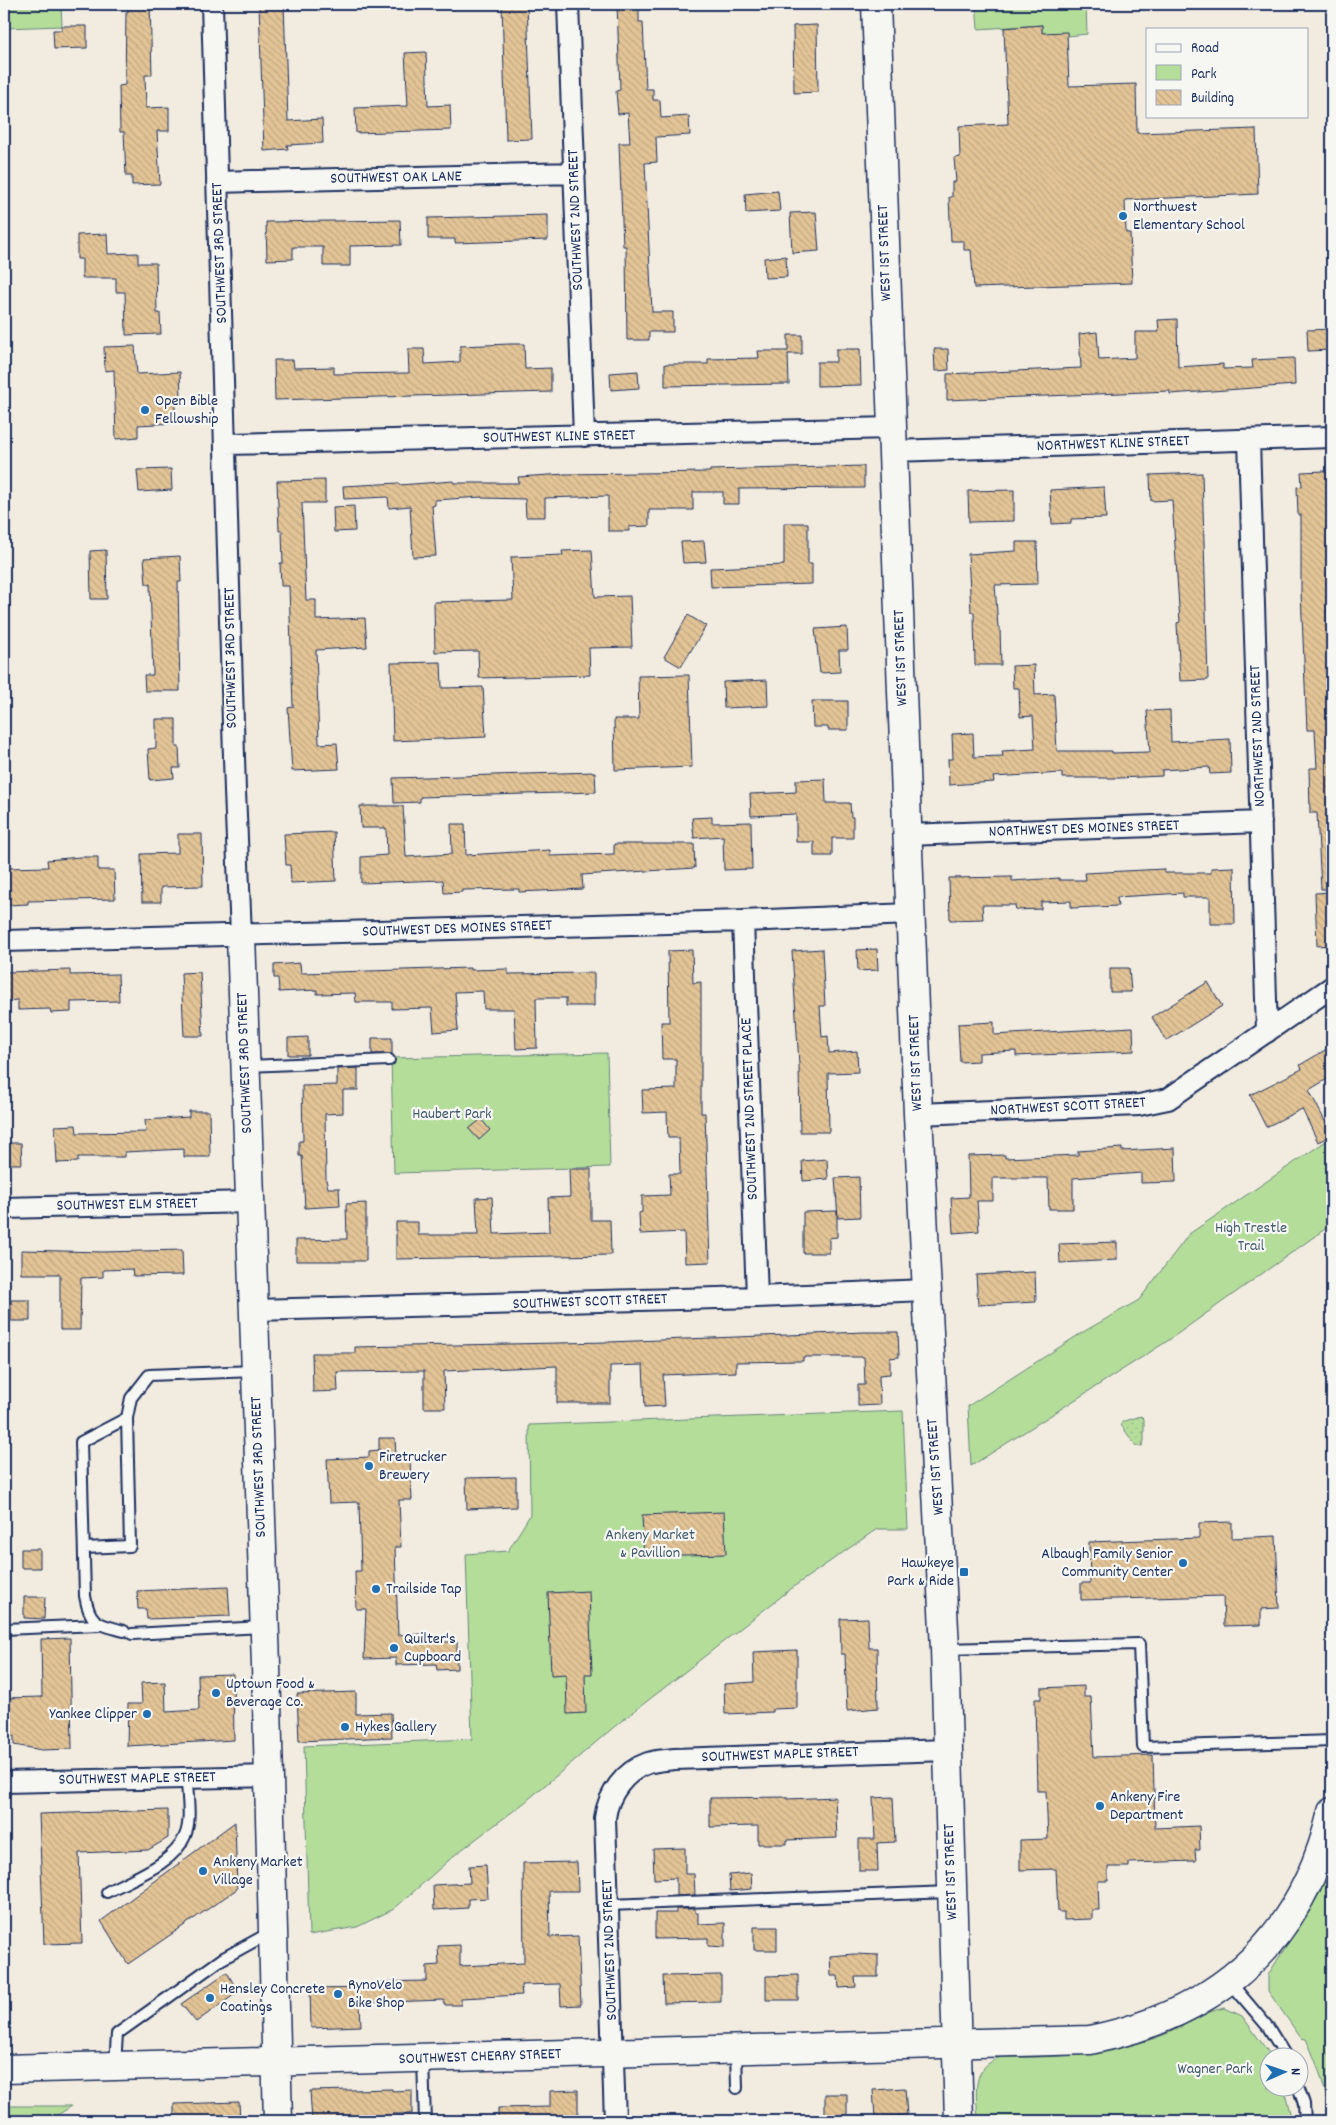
<svg xmlns="http://www.w3.org/2000/svg" width="1336" height="2125" font-family="Dekko,sans-serif">
  <style>
    .grass { fill: url(#grass-dots); stroke: #68867c }
    .park { fill: #b4dd9a; stroke: #68867c }
    .building { fill: url(#building-back-hatch); stroke: #1b2f5e }
    .lines { fill: none; stroke-linecap: round; stroke-linejoin: round }
    .lane-casing { stroke: #1b2f5e; stroke-width: 14 }
    .street-casing { stroke: #1b2f5e; stroke-width: 24 }
    .secondary-casing { stroke: #1b2f5e; stroke-width: 31 }
    .lane { stroke: #f6f6f2; stroke-width: 10 }
    .street { stroke: #f6f6f2; stroke-width: 20 }
    .secondary { stroke: #f6f6f2; stroke-width: 28 }
    .poi-dot { fill: #1f6fb2; stroke: #f6f6f2; stroke-width: 2 }
    .labels { text-anchor: middle; dominant-baseline: central; stroke-width: 4.5; stroke-linejoin: round; paint-order: stroke }
    .street-label { font-size: 16px; fill: #1b2f5e; stroke: #f6f6f2 }
    .poi-label { font-size: 16px; fill: #1b2f5e; stroke: #f6f6f2; text-anchor: start }
    .park-label { font-size: 16px; fill: #415a6d; stroke: #f6f6f2 }
  </style>
  <defs>
    <pattern id="grass-dots" width="8" height="8" patternUnits="userSpaceOnUse" patternTransform="scale(1.25)"><rect width="8" height="8" fill="#b4dd9a"/><path d="M2 2h.1M6 6h.1" fill="none" stroke="#9abe87" stroke-width="1.8" stroke-linecap="round"/></pattern>
    <pattern id="building-back-hatch" width="6" height="6" patternUnits="userSpaceOnUse" patternTransform="scale(1.25)"><rect width="6" height="6" fill="#e3c496"/><path d="M-1 5l2 2M0 0l6 6M5-1l2 2" fill="none" stroke="#c2a984"/></pattern>
  </defs>
  <rect width="100%" height="100%" fill="#f2ece0"/>
  <filter id="ink" filterUnits="userSpaceOnUse"><feTurbulence type="fractalNoise" baseFrequency=".02" numOctaves="2"/><feDisplacementMap in="SourceGraphic" scale="10" xChannelSelector="R" yChannelSelector="G"/><feConvolveMatrix kernelMatrix="1 2 1 2 8 2 1 2 1" color-interpolation-filters="sRGB"/></filter>
  <g filter="url(#ink)">
    <!-- grass -->
    <path class="grass" d="M1141,1416L1144,1419V1441L1142,1446H1136L1121,1425L1122,1422Z"/>
    <!-- park -->
    <path class="park" d="M4,4H61L62,26L4,28Z
      M976,4H1086L1087,34L1067,36L1042,33V25L978,29Z
      M607,1053L610,1167L394,1173L391,1058Z
      M1332,1137V1224L1166,1342L971,1466L968,1406L1083,1332L1139,1300L1189,1234Z
      M903,1411L908,1529H877L796,1585L614,1727L524,1803L456,1854L394,1909L357,1927L309,1935L304,1746L472,1739L466,1554L508,1551L530,1515L529,1425Z
      M1332,1863V2121H1329C1328,2092 1318,2065 1306,2039L1301,2038L1268,1991V1975L1317,1897Z
      M1225,2008L1242,2016L1272,2057L1268,2058V2088H1284L1292,2121H978C977,2094 969,2068 1001,2057C1058,2058 1113,2055 1166,2034C1186,2026 1203,2011 1225,2008Z
      M4,2106H72L48,2121H4Z"/>
    <!-- building -->
    <path class="building" d="M128,4H150L152,75H145L146,108L169,107V131H157L160,184L132,185V176H126L124,132H120L119,86L125,85L126,12H128Z
      M259,4H284L288,121L322,119L323,143L287,145L288,149L264,151Z
      M502,4H527L532,139L506,140Z
      M617,4H639V22H643L646,89H653V100H660L661,118L689,116L690,135L656,137L657,162L645,163L652,312H673V332H649V340H627L626,246H623L619,143H630L628,113L618,114L616,91L620,90Z
      M817,25L818,92L794,93L793,26Z
      M1042,25V33L1067,32L1069,86L1136,84L1137,133L1256,129L1258,194L1125,200L1126,233H1130L1132,283L974,288L971,250H964V241H951L949,197H952V182H956L954,158L960,157L959,126L1008,124L1004,28Z
      M62,26H87V48L54,49L53,30H62Z
      M426,52L428,106L450,105L451,130L356,133L355,108L408,106L405,53Z
      M778,191L780,211L746,213L745,194Z
      M816,212L819,251L792,253L790,213Z
      M548,215V240L455,243V239H428V218Z
      M400,220L401,245L350,246V266H323V247H293V259L267,260L266,222Z
      M107,234L108,254L138,253V263H156L157,313H160L161,334L126,335L125,292H116V278H82V259H77V235Z
      M786,256L787,277L765,278L764,258Z
      M1177,319L1178,367L1223,364V369L1253,368L1252,360L1294,358L1295,385L1170,394V391L947,400V374L1081,368L1079,334L1097,332L1099,360L1135,358V332H1159L1158,320Z
      M1332,329V350L1308,351L1307,330Z
      M788,335H802V354H788L789,384L665,386V364H708V359L759,358L758,351H788Z
      M510,344H524L525,369L551,368V392L275,400L274,360H293L294,368L334,367V374L409,373L408,349H424L425,364L460,362V346Z
      M135,346L137,374L180,372L181,396H175V423L138,425V437L116,439L114,370L105,371L104,347Z
      M836,349H860L861,385L817,386V362H836Z
      M934,349H948L949,370L935,371Z
      M638,371L639,388L611,390L610,373Z
      M864,466V488L739,489V504H723V492H693V510H649V526L629,527V531H608V496L545,498V517H526L525,499L482,498V497L435,500V505L432,506L436,556L413,557L410,506L389,508L388,497L344,499L343,486L399,483V485L454,481V483H519L518,477L565,474L710,472V470Z
      M171,469L172,490L139,492L137,470Z
      M1325,471V473H1332V514H1329L1332,606H1327L1328,647H1332V889H1321L1317,813H1310L1309,768H1317L1315,730H1307L1301,593V515H1298L1297,487L1302,486L1301,472Z
      M1202,473L1208,680L1180,681L1177,623L1180,622L1172,500L1151,501L1150,475Z
      M325,480V503H302L306,600H316V620L365,618L367,647L316,650L319,744L337,743L339,769L292,771L288,708L293,707L289,586H281L280,563H283L282,531H279L277,481Z
      M1104,487L1106,518L1071,519V523L1052,524L1050,490Z
      M1014,490V521L969,522L968,491Z
      M354,506L355,531L334,532L333,507Z
      M784,523H808V564H812V584L711,587L710,568L784,565Z
      M704,541L706,562L683,563L681,542Z
      M1016,542H1037L1038,584L995,585L998,627H1000L1001,665H975L974,612H971L968,554L1016,551Z
      M106,550L107,599H91L90,551Z
      M592,550L595,597L630,596L632,647L589,648L590,675L479,678L478,651L435,652L434,602L513,600L511,557L563,555L562,551Z
      M180,556L181,582H178L180,691H145L144,675H153L150,584H146L144,558Z
      M688,615L706,626L681,667L664,657Z
      M847,627L848,650H839L840,672L820,673L815,629Z
      M441,662L442,688L483,687L486,737L393,741L391,663Z
      M1034,665L1035,695L1054,694L1057,751H1112V753L1150,752L1147,711L1170,710L1171,742L1230,739L1231,773L1210,774L1209,767L1162,770V776L1119,778H1062V773L993,777L994,782L949,785L948,759H953L952,734L973,733L974,757L1003,756L1002,751L1035,749L1033,716L1020,717L1019,688H1013L1012,666Z
      M689,675L692,767L615,770L614,719H639L638,676Z
      M767,680L768,706L724,708L723,682Z
      M812,701H848V730H828V727H813Z
      M156,719H176V747H179L180,768H173L174,778L150,780L148,749L156,748Z
      M595,772L596,792L420,797V802L394,803L393,778Z
      M825,779L826,803H850L851,817H853V838H832V856H814V842H796V814L751,816L750,794L796,792V780Z
      M360,806H403L406,857L452,854L451,824H465L466,855L550,850V856L614,854V844H694L695,868L582,875L583,889L519,892V889L462,890V892L444,893L443,880L361,883V857L387,855L386,828H361Z
      M712,817V823L751,822L752,869L724,870L723,836L694,838L692,818Z
      M334,832L336,881L291,883L290,865H286L284,834Z
      M178,834H202L203,886L161,887V902H142L141,854L178,853Z
      M80,857H98V870H114L115,899L28,901V904L7,905L6,868L48,867L47,860Z
      M1234,867L1235,924H1210V897H1183V893L1117,897L1118,906L1071,908V901L1041,902V909L1016,910L1015,905H982L983,919L950,920L949,878L1012,877V881L1059,878V880H1086L1085,873L1164,869V873H1211V868Z
      M1332,892V945L1317,946L1315,893Z
      M822,949L825,1006H820L822,1037L828,1036L829,1053L857,1051L858,1072L828,1073L829,1132H800L799,1065L792,951Z
      M877,949L878,970L858,971L857,950Z
      M692,950L693,983L701,982V1113H705L710,1262L685,1263L684,1232L640,1234L639,1213L642,1212V1196L670,1195L669,1174H680L679,1138H668L667,1112L643,1113L642,1090L676,1089V1059H662L661,1022H669L668,951Z
      M300,963L301,973L470,968V970L508,969V974L594,973V1006H566V998H536L537,1048L516,1049L514,1009H484L483,991L455,992L458,1030L434,1032L432,1008L392,1009V1002H356L355,993L317,994V990L279,992L278,978H274V965Z
      M1110,968H1129L1131,992H1110Z
      M70,970V975L118,974L119,1001L71,1002V1012L51,1013L50,1009L18,1010V1000L4,1001L6,972Z
      M200,972L203,1036H184L181,973Z
      M1208,982L1222,1006L1166,1041L1152,1017Z
      M994,1022V1035L1133,1027L1134,1051L1016,1056V1051L979,1053V1061L960,1062L958,1024Z
      M308,1037V1055H288V1038Z
      M372,1038H392V1054H372Z
      M1332,1046V1076L1309,1090L1332,1135L1318,1142L1302,1109L1266,1127L1250,1095L1302,1069L1300,1065Z
      M358,1068V1090H343V1113L325,1114L326,1180L328,1188H339L340,1206L305,1208L302,1156H299V1141H303L302,1086L337,1085V1069Z
      M189,1111H209L210,1157H184V1149L125,1152V1157H78V1162L57,1163L55,1126L76,1125L77,1133L146,1132L145,1120L189,1117Z
      M481,1119L490,1130L479,1140L469,1129Z
      M4,1143H21L22,1164H4Z
      M1122,1148V1151L1175,1148L1176,1182L1141,1183V1173L1073,1178V1209H1049L1048,1178H993V1201H977L979,1231L953,1233L951,1198L969,1197L968,1156L1005,1155V1158L1078,1155V1151Z
      M827,1159L828,1179L803,1181L802,1161Z
      M569,1169H591V1220H610L611,1255L396,1259V1222H418V1235H478L476,1198L492,1197L494,1234L549,1232L548,1198L570,1197Z
      M859,1177L860,1217L838,1218L835,1178Z
      M366,1203V1261H296V1240L347,1239L346,1204Z
      M837,1211V1237L829,1238V1253H803V1212Z
      M1117,1242V1260L1060,1263L1059,1244Z
      M21,1250L103,1252L182,1250L183,1275L133,1276L132,1269L103,1270V1277L81,1278L80,1330H60V1274H21Z
      M1035,1272L1036,1302L978,1305L976,1275Z
      M11,1300H30V1321H11Z
      M864,1332H898L899,1357L890,1358V1374L879,1375L880,1405L858,1406V1385H865L864,1357H803V1361L736,1362V1372L663,1375L665,1406L645,1407L643,1365L610,1366V1403H557V1366L444,1371L445,1408H424V1371L337,1372L338,1391L313,1392L312,1353H355V1347L609,1342Z
      M379,1438H395L396,1457L404,1456V1460L410,1459L412,1500H399L401,1547H395L398,1635L424,1634V1642H457V1669L437,1670L436,1664L396,1665V1658L364,1659L366,1609H356L355,1571H361L359,1502L329,1503L327,1459L369,1457V1451L379,1450Z
      M516,1477V1507L467,1509L466,1478Z
      M724,1512L726,1554L644,1556L642,1515Z
      M1232,1522V1538L1276,1536L1279,1608L1261,1609V1625L1224,1626L1223,1596L1081,1600V1583H1090L1089,1542L1199,1538V1523Z
      M21,1549H40V1568H21Z
      M228,1587L230,1616L147,1619L146,1609H138L137,1591Z
      M589,1591L592,1674H585L586,1713L567,1714L566,1674L551,1675L548,1593Z
      M24,1597H45L44,1619L24,1618Z
      M868,1618L869,1648H877L878,1708L847,1711L845,1654H841L840,1619Z
      M70,1638L72,1749L42,1750L14,1745V1736H4V1698L42,1697L41,1639Z
      M797,1650V1708L773,1709V1712L725,1714L724,1684L754,1682L753,1652Z
      M233,1674L234,1740L127,1746L128,1704H142L141,1683L165,1682L166,1712L199,1710L198,1675Z
      M1084,1686V1697H1091L1094,1757L1153,1755L1155,1828L1199,1826L1200,1850H1195L1196,1861L1129,1863V1867H1108V1881H1098L1099,1910H1092V1919L1064,1920V1912H1058L1056,1869L1020,1870V1840L1048,1839L1046,1791H1037L1035,1699H1041V1688Z
      M356,1692V1714L391,1713L392,1737L299,1741L297,1694Z
      M787,1797V1799L835,1797L837,1838L787,1840V1844H758V1826L710,1827V1798Z
      M893,1797L895,1842L877,1843L878,1871H859V1839H875L873,1798Z
      M168,1810V1838L148,1850L79,1853L82,1943L44,1944L39,1814Z
      M235,1822L237,1889L128,1964L101,1921Z
      M685,1848V1874H694L695,1895L676,1896V1878L654,1879L653,1849Z
      M577,1862L578,1891H549L550,1937L578,1936L581,2005L561,2006L560,1984L521,1985L522,1995L461,1998V2005H444V2000L360,2003L361,2026L311,2028L310,1989L376,1988V1982L427,1981V1966L439,1965L438,1946L460,1945V1966L524,1963L523,1863Z
      M486,1865L488,1898L468,1899V1908L434,1910L433,1885L470,1883L469,1866Z
      M751,1873L752,1889L730,1891L729,1875Z
      M676,1909H695V1913H698V1924L725,1923V1947L708,1946V1938L655,1939V1913H676Z
      M754,1927H777V1950H754Z
      M854,1954L878,1955V1977H855L856,1987L839,1988L838,1976H831L830,1956Z
      M227,1972L238,1992L196,2022L181,2004Z
      M721,1975V2002L664,2003L663,1976Z
      M798,1975V2000H766V1976Z
      M905,2088L907,2115L875,2117L873,2090Z
      M392,2089V2091L412,2090V2114H393V2121H312L310,2091Z
      M578,2090V2121H498V2108L550,2107V2091Z
      M825,2094H847V2121H825Z
      M239,2102L240,2121H174V2104Z"/>
    <g class="lines">
      <!-- lane casing -->
      <g class="lane-casing">
        <path id="lane" d="M246,1066L389,1060
          M84,1548L130,1546L127,1418
          M4,1629L99,1625
          M124,1631C99,1624 90,1625 85,1596L81,1442L127,1418L131,1398L149,1375L255,1371
          M132,1634L263,1627
          M945,1649L1139,1644L1143,1747L1332,1741
          M107,1892C132,1878 173,1865 185,1836C192,1819 187,1797 187,1778
          M609,1905L950,1892
          M1229,1981L1268,2027L1287,2058
          M736,2050L737,2088
          M423,2060L425,2121
          M115,2065L117,2034L222,1959L271,1932
          M1298,2086L1304,2104L1305,2121"/>
      </g>
      <!-- street casing -->
      <g class="street-casing">
        <path id="street" d="M212,4L235,791L241,935
          M568,4L584,436
          M217,182L575,173
          M1249,440L1267,1032
          M226,444L892,428
          M893,451L1332,437
          M907,835L1261,822
          M743,921L757,1297
          M4,941L743,921L910,914
          M918,1114L1139,1105L1168,1099L1332,987
          M4,1208L250,1202
          M254,1310L757,1297L926,1290
          M4,1782L270,1776
          M615,2121L605,1818C608,1794 625,1771 648,1763C657,1760 667,1760 675,1759L948,1750"/>
      </g>
      <!-- secondary casing -->
      <g class="secondary-casing">
        <path id="secondary" d="M876,4L918,1114L945,1649L959,2121
          M241,935L266,1665L278,2121
          M4,2069L1090,2040C1218,2014 1302,1941 1332,1812"/>
      </g>
      <!-- lane -->
      <use href="#lane" class="lane"/>
      <!-- street -->
      <use href="#street" class="street"/>
      <!-- secondary -->
      <use href="#secondary" class="secondary"/>
    </g>
  </g>
  <!-- markers -->
  <g class="poi-dot">
    <circle cx="1123" cy="216" r="5"/>
    <circle cx="145" cy="410" r="5"/>
    <circle cx="369" cy="1466" r="5"/>
    <circle cx="1183" cy="1563" r="5"/>
    <rect x="959" y="1567" width="10" height="10" rx="2.5"/>
    <circle cx="376" cy="1589" r="5"/>
    <circle cx="394" cy="1648" r="5"/>
    <circle cx="216" cy="1693" r="5"/>
    <circle cx="147" cy="1714" r="5"/>
    <circle cx="345" cy="1727" r="5"/>
    <circle cx="1100" cy="1806" r="5"/>
    <circle cx="203" cy="1871" r="5"/>
    <circle cx="338" cy="1994" r="5"/>
    <circle cx="210" cy="1998" r="5"/>
  </g>
  <g class="labels">
    <!-- street labels -->
    <g class="street-label">
      <text transform="translate(396 178) rotate(-1)">SOUTHWEST OAK LANE</text>
      <text transform="translate(576 220) rotate(-92)">SOUTHWEST 2ND STREET</text>
      <text transform="translate(220 253) rotate(-92)">SOUTHWEST 3RD STREET</text>
      <text transform="translate(885 253) rotate(-92)">WEST 1ST STREET</text>
      <text transform="translate(559 437) rotate(-1)">SOUTHWEST KLINE STREET</text>
      <text transform="translate(1113 444) rotate(-2)">NORTHWEST KLINE STREET</text>
      <text transform="translate(231 658) rotate(-91)">SOUTHWEST 3RD STREET</text>
      <text transform="translate(901 658) rotate(-92)">WEST 1ST STREET</text>
      <text transform="translate(1258 736) rotate(-92)">NORTHWEST 2ND STREET</text>
      <text transform="translate(1084 829) rotate(-2)">NORTHWEST DES MOINES STREET</text>
      <text transform="translate(457 929) rotate(-2)">SOUTHWEST DES MOINES STREET</text>
      <text transform="translate(245 1063) rotate(-92)">SOUTHWEST 3RD STREET</text>
      <text transform="translate(916 1063) rotate(-92)">WEST 1ST STREET</text>
      <text transform="translate(1068 1107) rotate(-3)">NORTHWEST SCOTT STREET</text>
      <text transform="translate(750 1109) rotate(-92)">SOUTHWEST 2ND STREET PLACE</text>
      <text transform="translate(127 1205) rotate(-1)">SOUTHWEST ELM STREET</text>
      <text transform="translate(590 1302) rotate(-2)">SOUTHWEST SCOTT STREET</text>
      <text transform="translate(259 1467) rotate(-92)">SOUTHWEST 3RD STREET</text>
      <text transform="translate(936 1467) rotate(-94)">WEST 1ST STREET</text>
      <text transform="translate(780 1755) rotate(-2)">SOUTHWEST MAPLE STREET</text>
      <text transform="translate(137 1779) rotate(-1)">SOUTHWEST MAPLE STREET</text>
      <text transform="translate(951 1872) rotate(-92)">WEST 1ST STREET</text>
      <text transform="translate(610 1950) rotate(-92)">SOUTHWEST 2ND STREET</text>
      <text transform="translate(480 2057) rotate(-2)">SOUTHWEST CHERRY STREET</text>
    </g>
    <!-- poi labels -->
    <g class="poi-label">
      <text x="1133" y="207">Northwest<tspan x="1133" dy="18">Elementary School</tspan></text>
      <text x="155" y="401">Open Bible<tspan x="155" dy="18">Fellowship</tspan></text>
      <text x="379" y="1457">Firetrucker<tspan x="379" dy="18">Brewery</tspan></text>
      <text x="1173" y="1554" text-anchor="end">Albaugh Family Senior<tspan x="1173" dy="18">Community Center</tspan></text>
      <text x="954" y="1563" text-anchor="end">Hawkeye<tspan x="954" dy="18">Park &amp; Ride</tspan></text>
      <text x="386" y="1589">Trailside Tap</text>
      <text x="404" y="1639">Quilter's<tspan x="404" dy="18">Cupboard</tspan></text>
      <text x="226" y="1684">Uptown Food &amp;<tspan x="226" dy="18">Beverage Co.</tspan></text>
      <text x="137" y="1714" text-anchor="end">Yankee Clipper</text>
      <text x="355" y="1727">Hykes Gallery</text>
      <text x="1110" y="1797">Ankeny Fire<tspan x="1110" dy="18">Department</tspan></text>
      <text x="213" y="1862">Ankeny Market<tspan x="213" dy="18">Village</tspan></text>
      <text x="348" y="1985">RynoVelo<tspan x="348" dy="18">Bike Shop</tspan></text>
      <text x="220" y="1989">Hensley Concrete<tspan x="220" dy="18">Coatings</tspan></text>
    </g>
    <!-- park labels -->
    <g class="park-label">
      <text x="452" y="1114">Haubert Park</text>
      <text x="1251" y="1228">High Trestle<tspan x="1251" dy="18">Trail</tspan></text>
      <text x="650" y="1535">Ankeny Market<tspan x="650" dy="18">&amp; Pavillion</tspan></text>
      <text x="1215" y="2069">Wagner Park</text>
    </g>
  </g>
  <!-- margin -->
  <rect width="1336" height="2125" fill="none" stroke="#f6f6f2" stroke-width="20"/>
  <rect x="10" y="10" width="1316" height="2105" fill="none" stroke="#1b2f5e" stroke-width="2" filter="url(#ink)"/>
  <!-- legend -->
  <rect x="1146" y="28" width="162" height="90" fill="#f6f6f2" stroke="#9ea6b7"/>
  <rect x="1156" y="44" width="25" height="8" fill="#f6f6f2" stroke="#9ea6b7"/>
  <text x="1191" y="52" font-size="15" fill="#1b2f5e">Road</text>
  <rect x="1156" y="65" width="25" height="15" fill="#b4dd9a" stroke="#9ea6b7"/>
  <text x="1191" y="78" font-size="15" fill="#1b2f5e">Park</text>
  <rect x="1156" y="90" width="25" height="15" fill="url(#building-back-hatch)" stroke="#9ea6b7"/>
  <text x="1191" y="102" font-size="15" fill="#1b2f5e">Building</text>
  <!-- north arrow -->
  <g transform="translate(1284 2072) rotate(88)"><circle r="24" fill="#f6f6f2" stroke="#9ea6b7"/>
  <path d="M0-4L9 19L0 12L-9 19Z" fill="#1f6fb2"/>
  <text y="-8" font-size="14" font-weight="bold" text-anchor="middle" fill="#1b2f5e">N</text>
  </g>
</svg>
